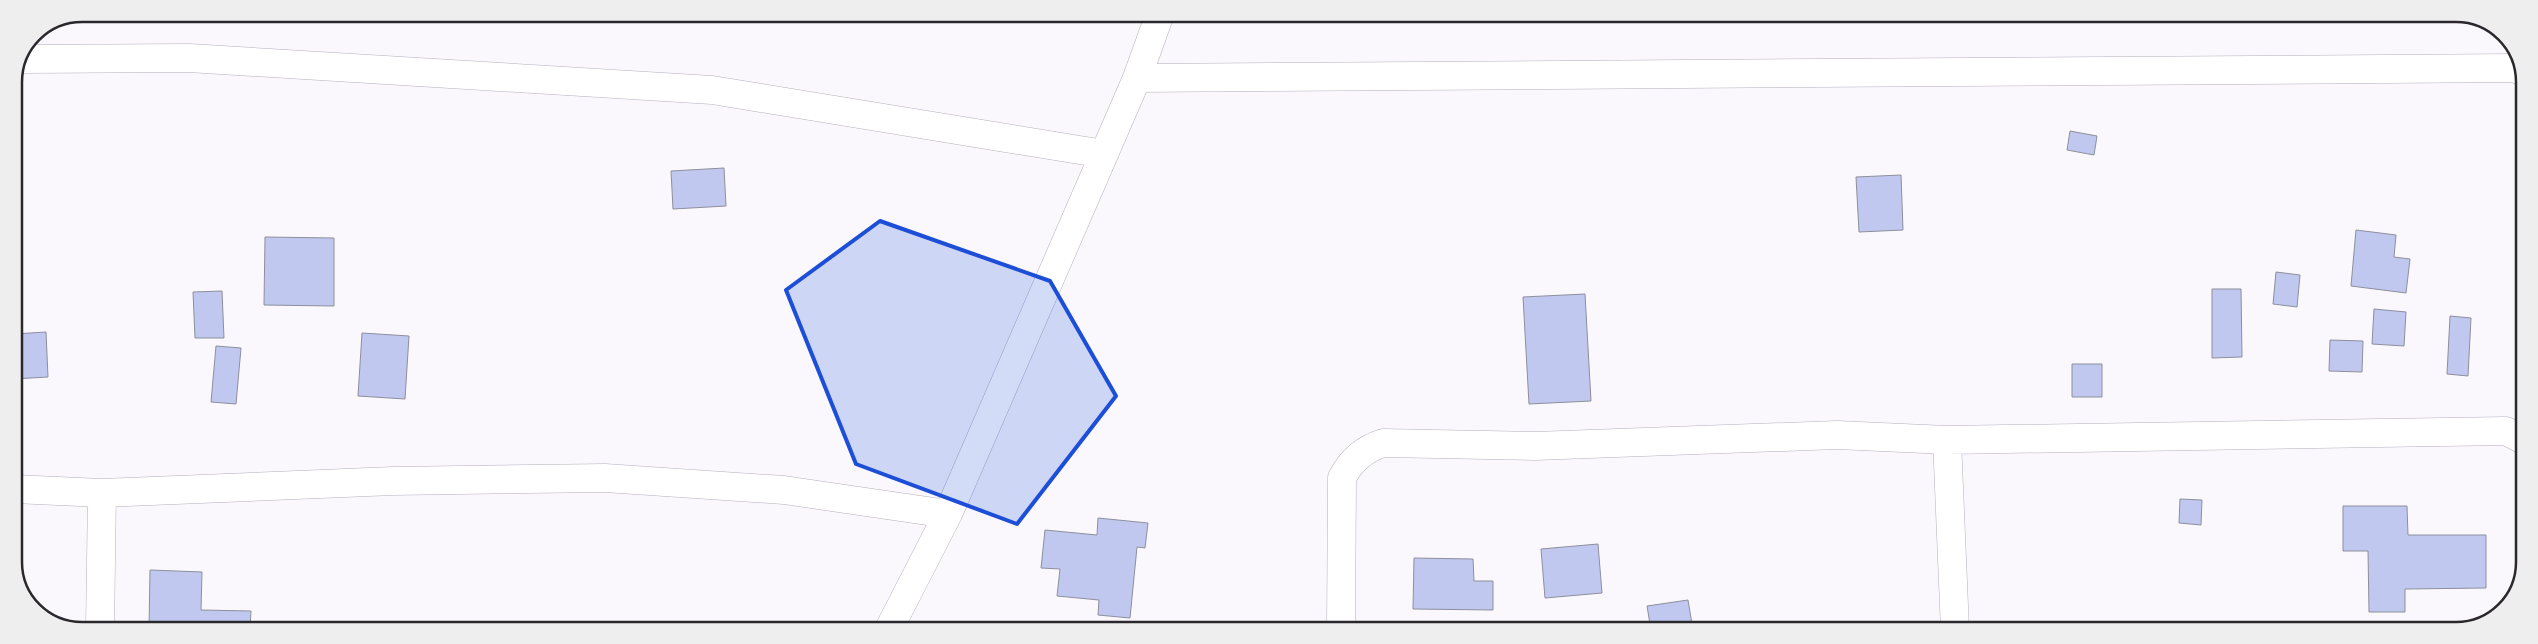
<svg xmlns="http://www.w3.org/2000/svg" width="2538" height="644" font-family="Cabin,sans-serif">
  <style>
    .building { fill: #c0c8ef; stroke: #8d8f9d }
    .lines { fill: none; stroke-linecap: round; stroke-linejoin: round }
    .street-casing { stroke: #b6afbd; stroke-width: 29 }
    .street { stroke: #fff; stroke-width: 28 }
    .marked { fill: #1d4ed8; fill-opacity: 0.2; stroke: #1d4ed8; stroke-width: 4; stroke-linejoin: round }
    .rim { fill: none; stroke: #2a282d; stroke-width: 2.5 }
  </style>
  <rect width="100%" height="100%" fill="#faf8fd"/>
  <!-- building -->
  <path class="building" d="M2070,131L2097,136L2094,155L2067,150Z
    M724,168L726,206L673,209L671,171Z
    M1901,175L1903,230L1859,232L1856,177Z
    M2356,230L2396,235L2394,257L2410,259L2406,293L2351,286Z
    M265,237L334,238V306L264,305Z
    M2276,272L2300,275L2297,307L2273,304Z
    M2212,289H2241L2242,357L2212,358Z
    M222,291L224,338H195L193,292Z
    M1585,294L1591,401L1529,404L1523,297Z
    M2374,309L2406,312L2404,346L2372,344Z
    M2450,316L2471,318L2468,376L2447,374Z
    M46,332L48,377L14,379V334Z
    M362,333L409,336L405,399L358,396Z
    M2330,340L2363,341L2362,372L2329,371Z
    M216,346L241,348L236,404L211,402Z
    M2072,364H2102V397H2072Z
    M2180,499L2202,500L2201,525L2179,523Z
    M2343,506H2407L2408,535H2486V588L2405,589V612H2369L2368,551H2343Z
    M1098,518L1148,523L1145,548L1137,547L1130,618L1098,615L1099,600L1057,596L1060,569L1041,568L1045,530L1097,535Z
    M1598,544L1602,593L1545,598L1541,549Z
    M1414,558L1473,559L1474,581H1493V610L1413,609Z
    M150,570L202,572L201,610L251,611L250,629H149Z
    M1688,600L1693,630H1651L1647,606Z
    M423,626L470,628V629H423Z"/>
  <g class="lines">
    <!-- street casing -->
    <g class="street-casing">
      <path id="street" d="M24,59L189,58L712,90L1104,154
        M1137,78L2514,68L2521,71
        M1947,440L1955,630
        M14,489L102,493
        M100,629L102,493L393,481L605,478L784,490L948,514
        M889,629L948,514L1137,78L1160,14
        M1341,630L1342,478C1351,460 1364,449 1383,443L1535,446L1837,435L1947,440L2506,431L2523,440"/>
    </g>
    <!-- street -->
    <use href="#street" class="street"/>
  </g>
  <!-- marked area -->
  <path class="marked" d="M880,221L1050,281L1116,396L1017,524L856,464L786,290Z"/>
  <!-- crop -->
  <path d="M0 0H2538V644H0ZM82 22H2456A60 60 0 0 1 2516 82V562A60 60 0 0 1 2456 622H82A60 60 0 0 1 22 562V82A60 60 0 0 1 82 22Z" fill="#eee" fill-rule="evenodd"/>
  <path class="rim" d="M82 22H2456A60 60 0 0 1 2516 82V562A60 60 0 0 1 2456 622H82A60 60 0 0 1 22 562V82A60 60 0 0 1 82 22Z"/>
</svg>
